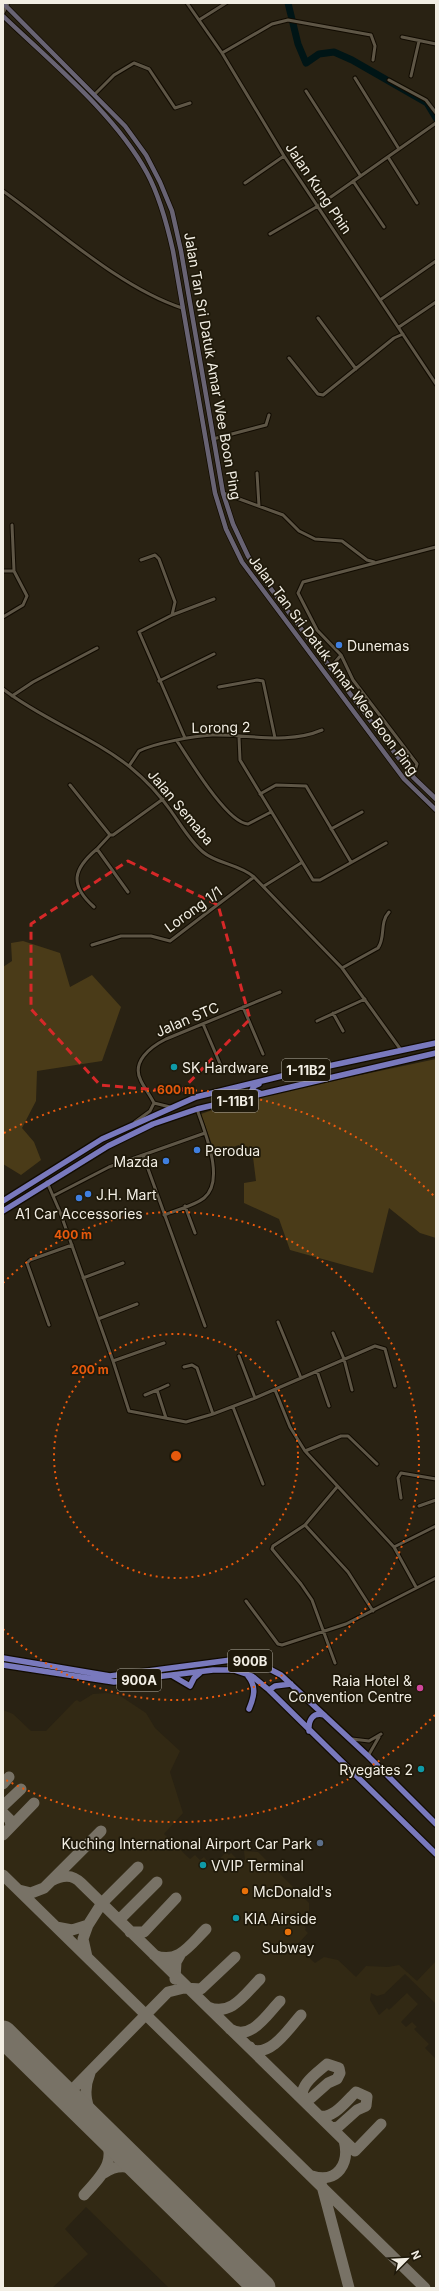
<svg xmlns="http://www.w3.org/2000/svg" width="439" height="2291" font-family="Inter,sans-serif">
  <style>
    .built { fill: #322914 }
    .green { fill: #4a3b18 }
    .lines { fill: none; stroke-linecap: round; stroke-linejoin: round }
    .river { stroke: #001516; stroke-width: 7 }
    .taxiway { stroke: #787266; stroke-width: 11 }
    .runway { stroke: #787266; stroke-width: 27 }
    .minor-casing { stroke: #110b01; stroke-width: 5 }
    .secondary-casing { stroke: #110b01; stroke-width: 6 }
    .trunk-casing { stroke: #110b01; stroke-width: 8 }
    .minor { stroke: #5e5646; stroke-width: 3 }
    .secondary { stroke: #686373; stroke-width: 4.5 }
    .trunk { stroke: #7979bd; stroke-width: 5.5 }
    .marked { fill: none; stroke: #d62828; stroke-width: 3; stroke-dasharray: 8 5; stroke-linejoin: round }
    .ring { fill: none; stroke: #e8590c; stroke-width: 2; stroke-dasharray: 2 4 }
    .shop-dot { fill: #3f7fe0; stroke: #1f190a; stroke-width: 1.5 }
    .culture-dot { fill: #0f9aa8; stroke: #1f190a; stroke-width: 1.5 }
    .hotel-dot { fill: #d1479c; stroke: #1f190a; stroke-width: 1.5 }
    .service-dot { fill: #5c6f8a; stroke: #1f190a; stroke-width: 1.5 }
    .food-dot { fill: #e8710a; stroke: #1f190a; stroke-width: 1.5 }
    .labels { text-anchor: middle; dominant-baseline: central; stroke-width: 3.5; stroke-linejoin: round; paint-order: stroke }
    .shield { fill: #1f190a; stroke: #b3aea3; stroke-width: 1 }
    .shield-label { font-size: 13px; font-weight: bold; fill: #f2eee4 }
    .street-label { font-size: 14px; fill: #f2eee4; stroke: #1f190a }
    .poi-label { font-size: 14px; fill: #f2eee4; stroke: #1f190a; text-anchor: start }
    .centre { fill: #e8590c; stroke: #1f190a; stroke-width: 2 }
    .ring-label { font-size: 12px; text-anchor: middle; font-weight: bold; fill: #e8590c; stroke: #1f190a; stroke-width: 3.5; stroke-linejoin: round; paint-order: stroke }
  </style>
  <rect width="100%" height="100%" fill="#292213"/>
  <!-- built -->
  <path class="built" d="M107,1693L119,1695L146,1713L155,1728L180,1751L170,1772L183,1813L164,1834L190,1859L195,1855L200,1860L204,1857L212,1867L226,1852L229,1855L231,1853L242,1864L245,1860L244,1851L258,1852L309,1903V1915L302,1916L299,1920L306,1928L305,1930L308,1933L296,1946L315,1963L324,1957L338,1960L356,1977L366,1966L388,1967L399,1965L417,1981L436,1961V2004L405,1974L384,1994L377,1996L371,1993L370,2000L379,2015L387,2008L389,2010L407,1993L418,2004L401,2022L406,2027L412,2022L417,2027L414,2029L429,2044L425,2048L436,2059V2288H169L86,2207L65,2229L88,2254L52,2288H3V1710L13,1714L31,1731H46L75,1701L77,1700L80,1702L93,1694Z"/>
  <!-- green -->
  <path class="green" d="M23,941L60,953L70,987L92,975L121,1007L102,1061L37,1071L36,1101L22,1128L34,1142L41,1160L21,1175L3,1164V967L12,961L11,943Z
    M436,1059V1238L420,1233L389,1208L373,1273L290,1250L279,1219L244,1203V1183L256,1181L253,1157L239,1145L215,1153L201,1114L238,1101Z"/>
  <g class="lines">
    <!-- river -->
    <path class="river" d="M288,3L298,44L306,63L319,54L334,52L352,60L427,103L436,118"/>
    <!-- taxiway -->
    <path class="taxiway" d="M3,1784L9,1777
      M3,1806L21,1789
      M3,1813L10,1820L11,1826
      M3,1835L34,1803
      M3,1875L425,2288
      M51,1881C63,1875 72,1874 81,1883L355,2151L381,2124
      M19,1890L31,1893L44,1888L101,1831
      M119,1920L157,1882
      M56,1927L72,1930L88,1925L102,1903L138,1867
      M130,1932H144L176,1898
      M154,1955C178,1965 190,1945 206,1929
      M87,1957L83,1939L88,1925
      M175,1979L176,1962L180,1955
      M208,2007C231,2017 245,1994 260,1979
      M230,2029C251,2042 268,2013 280,2001
      M250,2047L252,2050C272,2056 289,2028 301,2015
      M327,2064L339,2068L340,2073L337,2079L328,2083L311,2098L303,2100C298,2085 317,2073 327,2064Z
      M90,2073C82,2092 87,2106 95,2124
      M66,2096L168,1992L184,1988L201,1989L235,1957
      M319,2116C334,2119 346,2101 356,2092L367,2097L366,2106L357,2110L338,2127L332,2128
      M104,2173C118,2163 133,2166 146,2175
      M312,2176C338,2184 350,2163 344,2140
      M322,2186L349,2288
      M84,2195C103,2174 119,2160 102,2131"/>
    <!-- runway -->
    <path class="runway" d="M3,2034L262,2288"/>
    <!-- minor casing -->
    <g class="minor-casing">
      <path id="minor" d="M187,3L222,53L284,156L436,384
        M3,13L8,3
        M199,20L226,3
        M402,37L436,44
        M222,53L272,24L288,20L371,35L375,46L373,60
        M411,76L419,41
        M355,78L399,149
        M389,80L426,100L436,113
        M306,91L360,175
        M95,94L114,75L134,63L149,69L175,108L190,103
        M388,157L417,203
        M353,181L384,227
        M245,183L284,156
        M3,191C58,230 119,287 182,308
        M270,234L318,206L436,123
        M380,300L436,261
        M318,318L356,369
        M399,327L436,302
        M289,358L318,394L323,395L394,338L403,334
        M213,439L266,425L269,415
        M257,473L259,506
        M223,493L283,515L299,531L315,539L342,541L367,560L374,562
        M141,560L155,555L159,559L175,602L172,615
        M3,571H14
        M3,617L23,605L27,596L14,571L12,525
        M331,667L341,655
        M159,681L214,654
        M219,687L257,680L263,681L275,738
        M3,689C43,720 91,736 130,767C146,780 159,794 171,811C181,825 190,841 203,852C217,864 239,864 254,877L342,968L401,1050
        M12,696L33,682L97,648
        M239,737L240,760L313,880H320L386,843
        M185,738L139,632L172,615L214,599
        M177,741C189,759 227,823 248,824L271,812
        M129,766L139,751C155,743 194,736 212,735C248,734 287,745 322,730
        M413,777L417,764L353,680L341,655L317,630L298,593L303,582L436,547
        M70,785L110,835H113L163,799
        M260,794L276,785L306,786L351,862
        M331,829L362,812
        M110,835L97,849L128,892
        M264,886L301,863
        M94,907C69,885 73,869 97,849
        M92,945L121,936H151L170,941L254,877
        M342,968L378,948C386,937 379,923 389,912
        M243,1007L263,1054
        M333,1013L343,1031
        M317,1021L365,999
        M203,1024L221,1066
        M154,1103L170,1107
        M135,1122L150,1111L154,1103C150,1095 145,1089 141,1081C131,1062 150,1047 166,1039L280,992
        M143,1155L205,1326
        M47,1182L60,1212L113,1361L129,1411L186,1422L213,1414L255,1398L375,1346L385,1349L395,1386
        M53,1196L109,1167L205,1133
        M185,1206L195,1233
        M164,1215C176,1210 194,1206 204,1198C226,1180 204,1131 197,1109
        M83,1278L123,1263
        M98,1319L137,1304
        M278,1322L301,1378
        M49,1325L27,1263L30,1260L72,1245
        M333,1333L344,1359L352,1390
        M239,1356L255,1398
        M113,1361L164,1343
        M184,1367L192,1365L197,1368L213,1414
        M317,1371L329,1406
        M275,1390L290,1427L305,1451L394,1547L416,1587
        M145,1395L157,1390
        M233,1407L263,1484
        M166,1418L157,1390L168,1385
        M305,1451L341,1436H348L377,1464
        M401,1498L398,1478L401,1473L436,1479
        M419,1506L436,1500
        M305,1525L348,1572L373,1611
        M394,1547L436,1526
        M246,1601L278,1644L282,1645L346,1624L436,1578
        M335,1663L312,1600L301,1584L272,1549L273,1546L305,1525L337,1487
        M352,1739L369,1741L381,1734
        M368,1756L379,1737"/>
    </g>
    <!-- secondary casing -->
    <g class="secondary-casing">
      <path id="secondary" d="M3,3L125,126L146,155L160,182L172,211L181,251L223,493L233,524L248,556L262,577L413,777L436,799
        M3,16C51,62 115,114 147,173C160,197 167,224 173,251L215,493L226,529L242,562L404,779L436,810"/>
    </g>
    <!-- trunk casing -->
    <g class="trunk-casing">
      <path id="trunk" d="M259,1084L254,1086L252,1090L260,1093
        M3,1201L102,1139L196,1097L282,1076L436,1043
        M3,1211L108,1146L153,1124L197,1109L436,1053
        M3,1658L110,1676L231,1660L258,1663L281,1675L368,1756L436,1824
        M3,1665L114,1682L213,1670H234L252,1676L269,1690L436,1854
        M173,1676L190,1686L194,1678L201,1672
        M248,1676C257,1687 254,1697 249,1709
        M269,1690L275,1686L291,1684
        M309,1731C308,1720 313,1712 324,1715"/>
    </g>
    <!-- minor -->
    <use href="#minor" class="minor"/>
    <!-- secondary -->
    <use href="#secondary" class="secondary"/>
    <!-- trunk -->
    <use href="#trunk" class="trunk"/>
  </g>
  <!-- marked area -->
  <path class="marked" d="M128,861L218,905L250,1019L180,1092L100,1085L31,1009V924Z"/>
  <!-- distance rings -->
  <g class="ring">
    <circle cx="176" cy="1456" r="122"/>
    <path d="M3 1283A244 244 0 1 1 3 1629"/>
    <path d="M435 1715A366 366 0 0 1 4 1779M4 1133A366 366 0 0 1 435 1197"/>
  </g>
  <!-- markers -->
  <g class="shop-dot">
    <circle cx="339" cy="645" r="4"/>
    <circle cx="197" cy="1150" r="4"/>
    <circle cx="166" cy="1161" r="4"/>
    <circle cx="88" cy="1194" r="4"/>
    <circle cx="79" cy="1198" r="4"/>
  </g>
  <g class="culture-dot">
    <circle cx="174" cy="1067" r="4"/>
    <circle cx="421" cy="1769" r="4"/>
    <circle cx="203" cy="1865" r="4"/>
    <circle cx="236" cy="1918" r="4"/>
  </g>
  <circle class="hotel-dot" cx="420" cy="1688" r="4"/>
  <circle class="service-dot" cx="320" cy="1843" r="4"/>
  <g class="food-dot">
    <circle cx="245" cy="1891" r="4"/>
    <circle cx="288" cy="1932" r="4"/>
  </g>
  <g class="labels">
    <!-- shield labels -->
    <g class="shield">
      <rect x="282" y="1059" width="48" height="22" rx="3"/>
      <rect x="212" y="1090" width="46" height="22" rx="3"/>
      <rect x="228" y="1650" width="44" height="22" rx="3"/>
      <rect x="117" y="1669" width="44" height="22" rx="3"/>
    </g>
    <g class="shield-label">
      <text x="306" y="1070">1-11B2</text>
      <text x="235" y="1101">1-11B1</text>
      <text x="250" y="1661">900B</text>
      <text x="139" y="1680">900A</text>
    </g>
    <!-- street labels -->
    <g class="street-label">
      <text transform="translate(319 188) rotate(56)">Jalan Kung Phin</text>
      <text transform="translate(213 366) rotate(80)">Jalan Tan Sri Datuk Amar Wee Boon Ping</text>
      <text transform="translate(334 665) rotate(53)">Jalan Tan Sri Datuk Amar Wee Boon Ping</text>
      <text transform="translate(221 727) rotate(-1)">Lorong 2</text>
      <text transform="translate(181 807) rotate(50)">Jalan Semaba</text>
      <text transform="translate(193 909) rotate(-36)">Lorong 1/1</text>
      <text transform="translate(187 1019) rotate(-23)">Jalan STC</text>
    </g>
    <!-- poi labels -->
    <g class="poi-label">
      <text x="347" y="645">Dunemas</text>
      <text x="182" y="1067">SK Hardware</text>
      <text x="205" y="1150">Perodua</text>
      <text x="158" y="1161" text-anchor="end">Mazda</text>
      <text x="96" y="1194">J.H. Mart</text>
      <text x="79" y="1213" text-anchor="middle">A1 Car Accessories</text>
      <text x="412" y="1680" text-anchor="end">Raia Hotel &amp;<tspan x="412" dy="16">Convention Centre</tspan></text>
      <text x="413" y="1769" text-anchor="end">Ryegates 2</text>
      <text x="312" y="1843" text-anchor="end">Kuching International Airport Car Park</text>
      <text x="211" y="1865">VVIP Terminal</text>
      <text x="253" y="1891">McDonald's</text>
      <text x="244" y="1918">KIA Airside</text>
      <text x="288" y="1947" text-anchor="middle">Subway</text>
    </g>
  </g>
  <circle cx="176" cy="1456" r="6" class="centre"/>
  <g class="ring-label">
    <text x="176" y="1094">600 m</text>
    <text x="73" y="1239">400 m</text>
    <text x="90" y="1374">200 m</text>
  </g>
  <!-- border -->
  <rect width="439" height="2291" fill="none" stroke="#f2eee4" stroke-width="8"/>
  <!-- north arrow -->
  <g transform="translate(407 2259) rotate(66)" stroke="#1f190a" stroke-width="3" paint-order="stroke">
  <path d="M0-3L7 15L0 10L-7 15Z" fill="#f2eee4"/>
  <text y="-6" font-size="11" font-weight="bold" text-anchor="middle" fill="#f2eee4">N</text>
  </g>
</svg>
